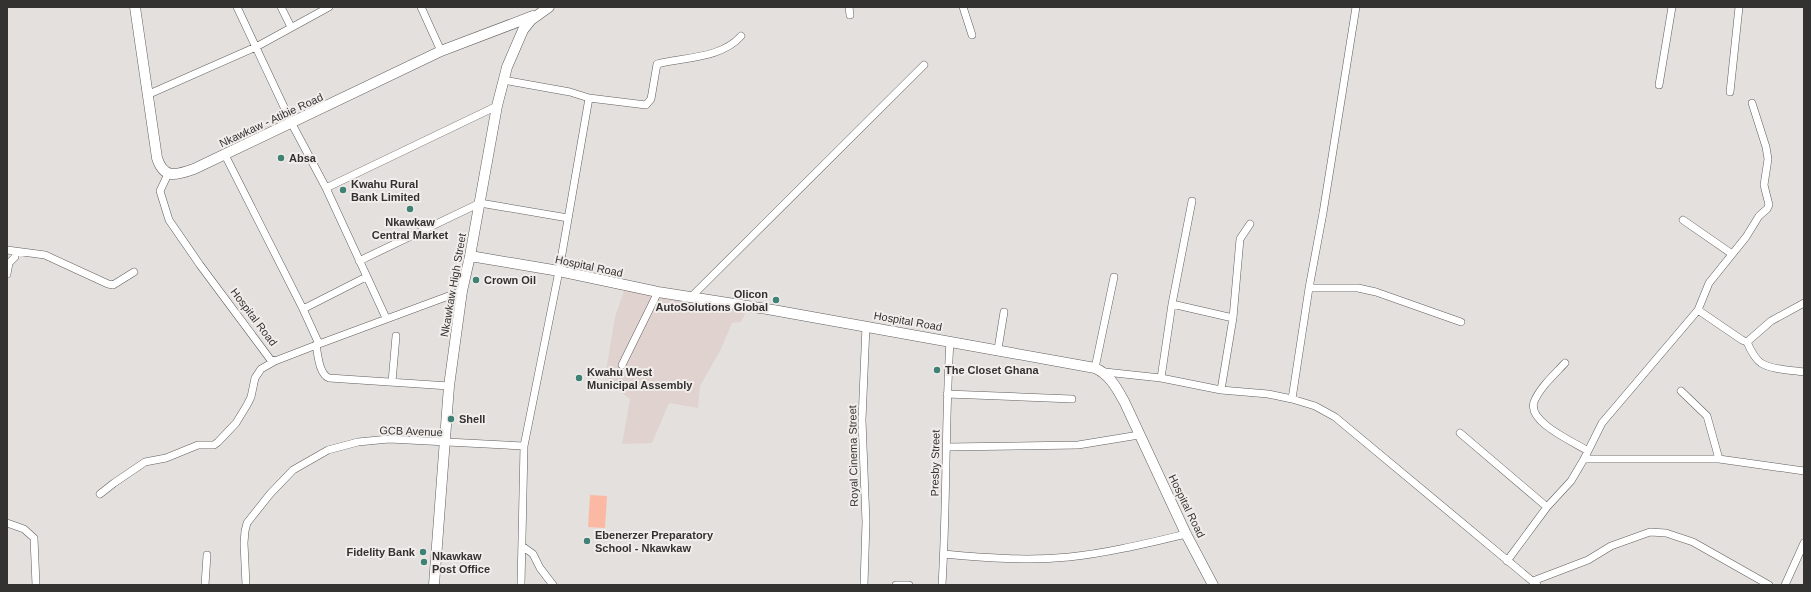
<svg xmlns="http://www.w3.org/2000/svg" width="1811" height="592" font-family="Arial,sans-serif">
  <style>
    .built { fill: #e0d3cf }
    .garden { fill: #fbb9a3 }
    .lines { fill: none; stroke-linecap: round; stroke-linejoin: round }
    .street-casing { stroke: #615e5c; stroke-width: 8 }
    .secondary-casing { stroke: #615e5c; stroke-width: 11 }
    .street { stroke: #fff; stroke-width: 7 }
    .secondary { stroke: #fff; stroke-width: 10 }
    .poi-dot { fill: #3f8275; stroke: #f1edeb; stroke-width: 1.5 }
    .labels { text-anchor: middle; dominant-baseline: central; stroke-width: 4; stroke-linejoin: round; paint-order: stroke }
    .street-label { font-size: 11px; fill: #343231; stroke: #f1edeb }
    .poi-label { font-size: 11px; font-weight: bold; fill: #343231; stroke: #f1edeb; text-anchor: start }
  </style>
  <rect width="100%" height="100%" fill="#e4e0de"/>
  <!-- built -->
  <path class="built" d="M625,288L747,309L741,322L732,323L720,351L700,386L698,408L669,403L652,443L622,444L630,399L618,390L615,382L605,377L615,317Z"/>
  <!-- garden -->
  <path class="garden" d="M590,495L607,496L605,528L588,527Z"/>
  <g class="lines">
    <!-- street casing -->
    <g class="street-casing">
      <path id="street" d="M237,7L292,124L326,188L386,318
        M281,7L291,27
        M421,7L441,51
        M849,7L850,15
        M963,7L972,35
        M503,80L570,92L589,98L559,271L524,446L521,585
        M1659,85L1672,7
        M1730,92L1739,7
        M147,95L256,47L329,7
        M589,98L646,105L651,99L657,64C683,57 721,59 741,36
        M225,155L303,309L319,344
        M168,174L160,191L169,220L200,265L270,359L275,361
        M326,188L497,106
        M1683,220L1732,254
        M7,250L45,255L108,284L113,285L134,272
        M359,261L480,203L568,218
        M7,274L9,263L15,257V251
        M1309,288H1358L1376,292L1461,322
        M691,297L924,65
        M1172,304L1233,318
        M303,309L366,277
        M1698,310L1742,340L1747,342C1750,349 1754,358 1761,363C1772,370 1791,370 1804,372
        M1747,342L1771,321L1804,303
        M316,345C318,355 319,374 329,378L449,386
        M998,349L1004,312
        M1565,363C1555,374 1540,387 1534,402C1527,422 1574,442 1588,451
        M622,365L658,292
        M1095,368L1114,277
        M1105,372L1161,378L1221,390L1268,394L1292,399L1309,288L1323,213L1356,7
        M1161,378L1172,304L1192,201
        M392,382L396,336
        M1221,390L1233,318L1240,239L1250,224
        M1681,391L1707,416L1719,459
        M947,394L1072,399
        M1292,399L1315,406L1335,417L1537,585
        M1460,433L1547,507
        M947,447L1078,445L1139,435
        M1584,459H1719L1804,471
        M100,494L114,483L145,462L166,458L198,445H214L218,442L236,423L247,405L251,397L255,378L261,369L275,361L319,344L462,291
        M7,523L24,529L34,538L36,585
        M522,546L533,554L540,568L553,585
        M944,554C986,558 1027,561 1069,557C1108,553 1148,543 1186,534
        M1507,561L1547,507L1571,481L1584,459L1602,423L1698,310L1709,283L1746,237L1759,216L1767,209L1769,205L1764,185L1768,159L1766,147L1752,103
        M1533,581L1588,560L1611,546L1650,532L1666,533L1693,542L1769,585
        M205,585L207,555
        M246,585L244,543L245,531L247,523L270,494L293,470L328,450L358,442L389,439L524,446
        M864,585L866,522L862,420L866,326
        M896,585H909
        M942,585C947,504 945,422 950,341
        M1785,585L1804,543"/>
    </g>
    <!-- secondary casing -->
    <g class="secondary-casing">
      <path id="secondary" d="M135,7L157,158C164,180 177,175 194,169L441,51L533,16
        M470,256L559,271L658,292L773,310L1095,368C1110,375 1116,387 1124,401L1186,534L1213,585
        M434,585L449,386L462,291L470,256L497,106L507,67L523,30L531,20L549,7"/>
    </g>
    <!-- street -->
    <use href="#street" class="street"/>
    <!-- secondary -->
    <use href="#secondary" class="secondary"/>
  </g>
  <!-- markers -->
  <g class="poi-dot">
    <circle cx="281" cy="158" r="4"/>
    <circle cx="343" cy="190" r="4"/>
    <circle cx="410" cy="209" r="4"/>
    <circle cx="476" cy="280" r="4"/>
    <circle cx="776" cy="300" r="4"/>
    <circle cx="937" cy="370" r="4"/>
    <circle cx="579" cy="378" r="4"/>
    <circle cx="451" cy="419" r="4"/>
    <circle cx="587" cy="541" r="4"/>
    <circle cx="423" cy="552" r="4"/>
    <circle cx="424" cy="562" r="4"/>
  </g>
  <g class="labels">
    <!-- street labels -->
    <g class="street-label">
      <text transform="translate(271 120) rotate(-25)">Nkawkaw - Atibie Road</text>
      <text transform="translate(589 266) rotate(12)">Hospital Road</text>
      <text transform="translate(453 285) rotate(-80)">Nkawkaw High Street</text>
      <text transform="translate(254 317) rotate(53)">Hospital Road</text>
      <text transform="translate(908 321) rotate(10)">Hospital Road</text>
      <text transform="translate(411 431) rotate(2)">GCB Avenue</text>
      <text transform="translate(853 456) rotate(-91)">Royal Cinema Street</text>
      <text transform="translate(935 463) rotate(-89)">Presby Street</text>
      <text transform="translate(1187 506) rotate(64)">Hospital Road</text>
    </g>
    <!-- poi labels -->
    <g class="poi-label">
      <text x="289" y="158">Absa</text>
      <text x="351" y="184">Kwahu Rural<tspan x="351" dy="13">Bank Limited</tspan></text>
      <text x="410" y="222" text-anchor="middle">Nkawkaw<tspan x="410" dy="13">Central Market</tspan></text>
      <text x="484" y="280">Crown Oil</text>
      <text x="768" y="294" text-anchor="end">Olicon<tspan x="768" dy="13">AutoSolutions Global</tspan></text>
      <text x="945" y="370">The Closet Ghana</text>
      <text x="587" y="372">Kwahu West<tspan x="587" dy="13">Municipal Assembly</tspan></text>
      <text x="459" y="419">Shell</text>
      <text x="595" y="535">Ebenerzer Preparatory<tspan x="595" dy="13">School - Nkawkaw</tspan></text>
      <text x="415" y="552" text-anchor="end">Fidelity Bank</text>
      <text x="432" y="556">Nkawkaw<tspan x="432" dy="13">Post Office</tspan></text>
    </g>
  </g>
  <!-- border -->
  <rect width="1811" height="592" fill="none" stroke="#343231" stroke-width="16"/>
</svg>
